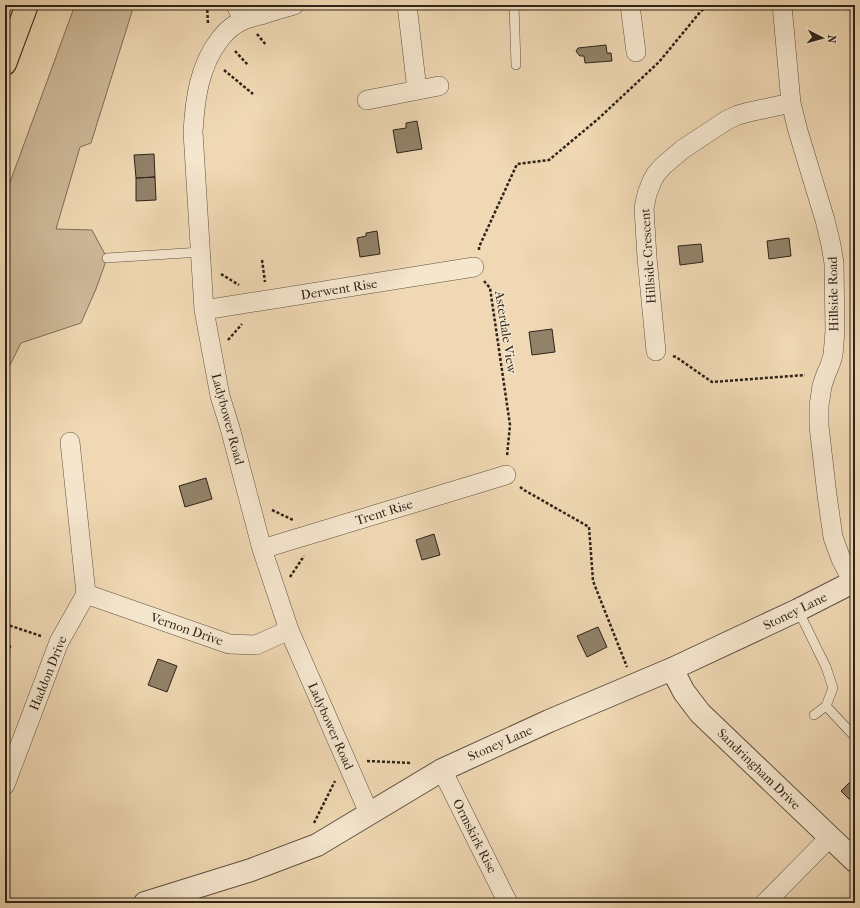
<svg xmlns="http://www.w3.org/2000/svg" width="860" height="908" font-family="'IM FELL French Canon',serif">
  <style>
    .green { fill: #ceb999; stroke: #7e6e59 }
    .building { fill: #928269; stroke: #2e2419 }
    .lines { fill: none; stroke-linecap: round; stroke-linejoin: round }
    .service-casing { stroke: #5e5140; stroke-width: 10 }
    .minor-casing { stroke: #5e5140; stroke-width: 20 }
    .tertiary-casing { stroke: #5e5140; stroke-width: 24 }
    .trunk-casing { stroke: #2e2419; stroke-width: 24 }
    .path { stroke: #2e2419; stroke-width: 2.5; stroke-dasharray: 3 2; stroke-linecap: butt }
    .service { stroke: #f5e6ce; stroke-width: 9 }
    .minor { stroke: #f5e6ce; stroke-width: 19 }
    .tertiary { stroke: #f5e6ce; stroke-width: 22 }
    .trunk { stroke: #efd8b3; stroke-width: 22 }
    .labels { text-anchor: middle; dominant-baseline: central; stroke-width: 3; stroke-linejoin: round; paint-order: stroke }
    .street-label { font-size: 13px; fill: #2e2419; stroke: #f5e6ce }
  </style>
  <rect width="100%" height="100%" fill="#efd8b3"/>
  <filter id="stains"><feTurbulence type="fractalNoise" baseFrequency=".005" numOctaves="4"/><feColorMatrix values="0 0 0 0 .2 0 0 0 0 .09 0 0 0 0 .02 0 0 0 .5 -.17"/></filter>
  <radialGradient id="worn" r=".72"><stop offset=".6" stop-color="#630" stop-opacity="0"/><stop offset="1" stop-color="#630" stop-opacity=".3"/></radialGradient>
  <!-- green -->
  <path class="green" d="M75,5H134L91,143L80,147L56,229L92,230L107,258L96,289L81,323L21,343L5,375V196Z"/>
  <!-- building -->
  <path class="building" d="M606,45L607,53H611L612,61L585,63L584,56H580L578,54L576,51L578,48Z
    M417,121L422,149L397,153L393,130L406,128V123Z
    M154,154L155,177L136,178L134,155Z
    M155,177L156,200L136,201V178Z
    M377,231L380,254L360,257L357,238L366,236V233Z
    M789,238L791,256L769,259L767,241Z
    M701,244L703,262L680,265L678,246Z
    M552,329L555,352L532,355L529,332Z
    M206,478L212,499L185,507L179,486Z
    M434,534L440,555L422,560L416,540Z
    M598,627L607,647L587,657L577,636Z
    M5,643L11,646L5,660Z
    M158,659L177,666L167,692L148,685Z
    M855,777V805L841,791Z"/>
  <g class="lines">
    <!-- service casing -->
    <g class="service-casing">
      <path id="service" d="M514,5L516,65
        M107,258L201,252
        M798,610L826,667L833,688L826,706L814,715
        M826,706L855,737"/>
    </g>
    <!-- minor casing -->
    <g class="minor-casing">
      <path id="minor" d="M236,5L243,20
        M294,5C283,8 272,11 261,15C256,16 249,18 244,20C234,24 226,31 220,39C199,66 195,99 193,132L204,310L220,396L230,428L262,549L289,630L369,813
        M407,5L417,90
        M630,5L636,52
        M782,5L791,103L798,131L825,220L831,245L834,263L835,331L833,355L830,365L826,374L822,386L819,406V426L827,495L833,537L841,559L853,582
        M367,100L439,86
        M204,310L474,267
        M656,351L647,258L644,208L647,194L652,181L656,174L663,166L683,149L727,120L738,115L749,112L791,103
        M262,549L506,475
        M86,594L229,644L256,645L289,630
        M442,770L508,903
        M5,785L59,642L86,594L70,442
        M765,903L830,837"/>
    </g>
    <!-- tertiary casing -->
    <g class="tertiary-casing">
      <path id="tertiary" d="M672,669L684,692L700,713L855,861
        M145,903L251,870L317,845L442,770L549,721L672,669L798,610L855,581"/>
    </g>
    <!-- trunk casing -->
    <g class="trunk-casing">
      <path id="trunk" d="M5,64L27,5"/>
    </g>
    <!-- path -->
    <path class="path" d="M207,5L208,24
      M257,34L266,45
      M235,51L248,65
      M224,70L253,94
      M479,250V247L517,164L549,160L598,119L659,62L701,11L709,5
      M262,260L265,282
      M221,274L239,285
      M484,281L490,288L510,425L507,456
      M228,340L242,324
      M673,356L676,357L712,382L805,375
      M520,487L524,490L589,527L593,581L627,667
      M272,510L293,520
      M290,577L304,556
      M5,624L41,636
      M367,761L412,763
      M314,823L335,781"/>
    <!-- service -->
    <use href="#service" class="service"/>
    <!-- minor -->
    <use href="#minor" class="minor"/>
    <!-- tertiary -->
    <use href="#tertiary" class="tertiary"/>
    <!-- trunk -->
    <use href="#trunk" class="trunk"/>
  </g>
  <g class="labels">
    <!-- street labels -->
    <g class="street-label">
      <text transform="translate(648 256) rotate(-94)">Hillside Crescent</text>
      <text transform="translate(339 289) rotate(-9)">Derwent Rise</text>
      <text transform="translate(833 294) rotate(-91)">Hillside Road</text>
      <text transform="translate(506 332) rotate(81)">Asterdale View</text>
      <text transform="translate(228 419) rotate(75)">Ladybower Road</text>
      <text transform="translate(384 512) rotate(-17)">Trent Rise</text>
      <text transform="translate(795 611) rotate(-26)">Stoney Lane</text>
      <text transform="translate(187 629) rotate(19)">Vernon Drive</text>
      <text transform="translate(48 673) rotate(-68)">Haddon Drive</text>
      <text transform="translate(331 726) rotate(66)">Ladybower Road</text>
      <text transform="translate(500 743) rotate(-24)">Stoney Lane</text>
      <text transform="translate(759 769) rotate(44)">Sandringham Drive</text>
      <text transform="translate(475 836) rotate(63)">Ormskirk Rise</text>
    </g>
  </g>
  <!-- margin -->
  <rect width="860" height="908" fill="none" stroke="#efd8b3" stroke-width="20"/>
  <rect x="6" y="6" width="848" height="896" fill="none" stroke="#2e2419" stroke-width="2"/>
  <rect x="10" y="10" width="840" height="888" fill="none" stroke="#2e2419"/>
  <!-- north arrow -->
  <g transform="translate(822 38) rotate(96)" stroke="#f5e6ce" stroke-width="3" paint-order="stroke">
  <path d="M0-3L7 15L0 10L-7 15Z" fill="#2e2419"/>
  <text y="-6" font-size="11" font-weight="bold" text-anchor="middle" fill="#2e2419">N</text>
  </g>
  <rect width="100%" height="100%" filter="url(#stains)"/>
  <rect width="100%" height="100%" fill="url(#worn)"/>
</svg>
